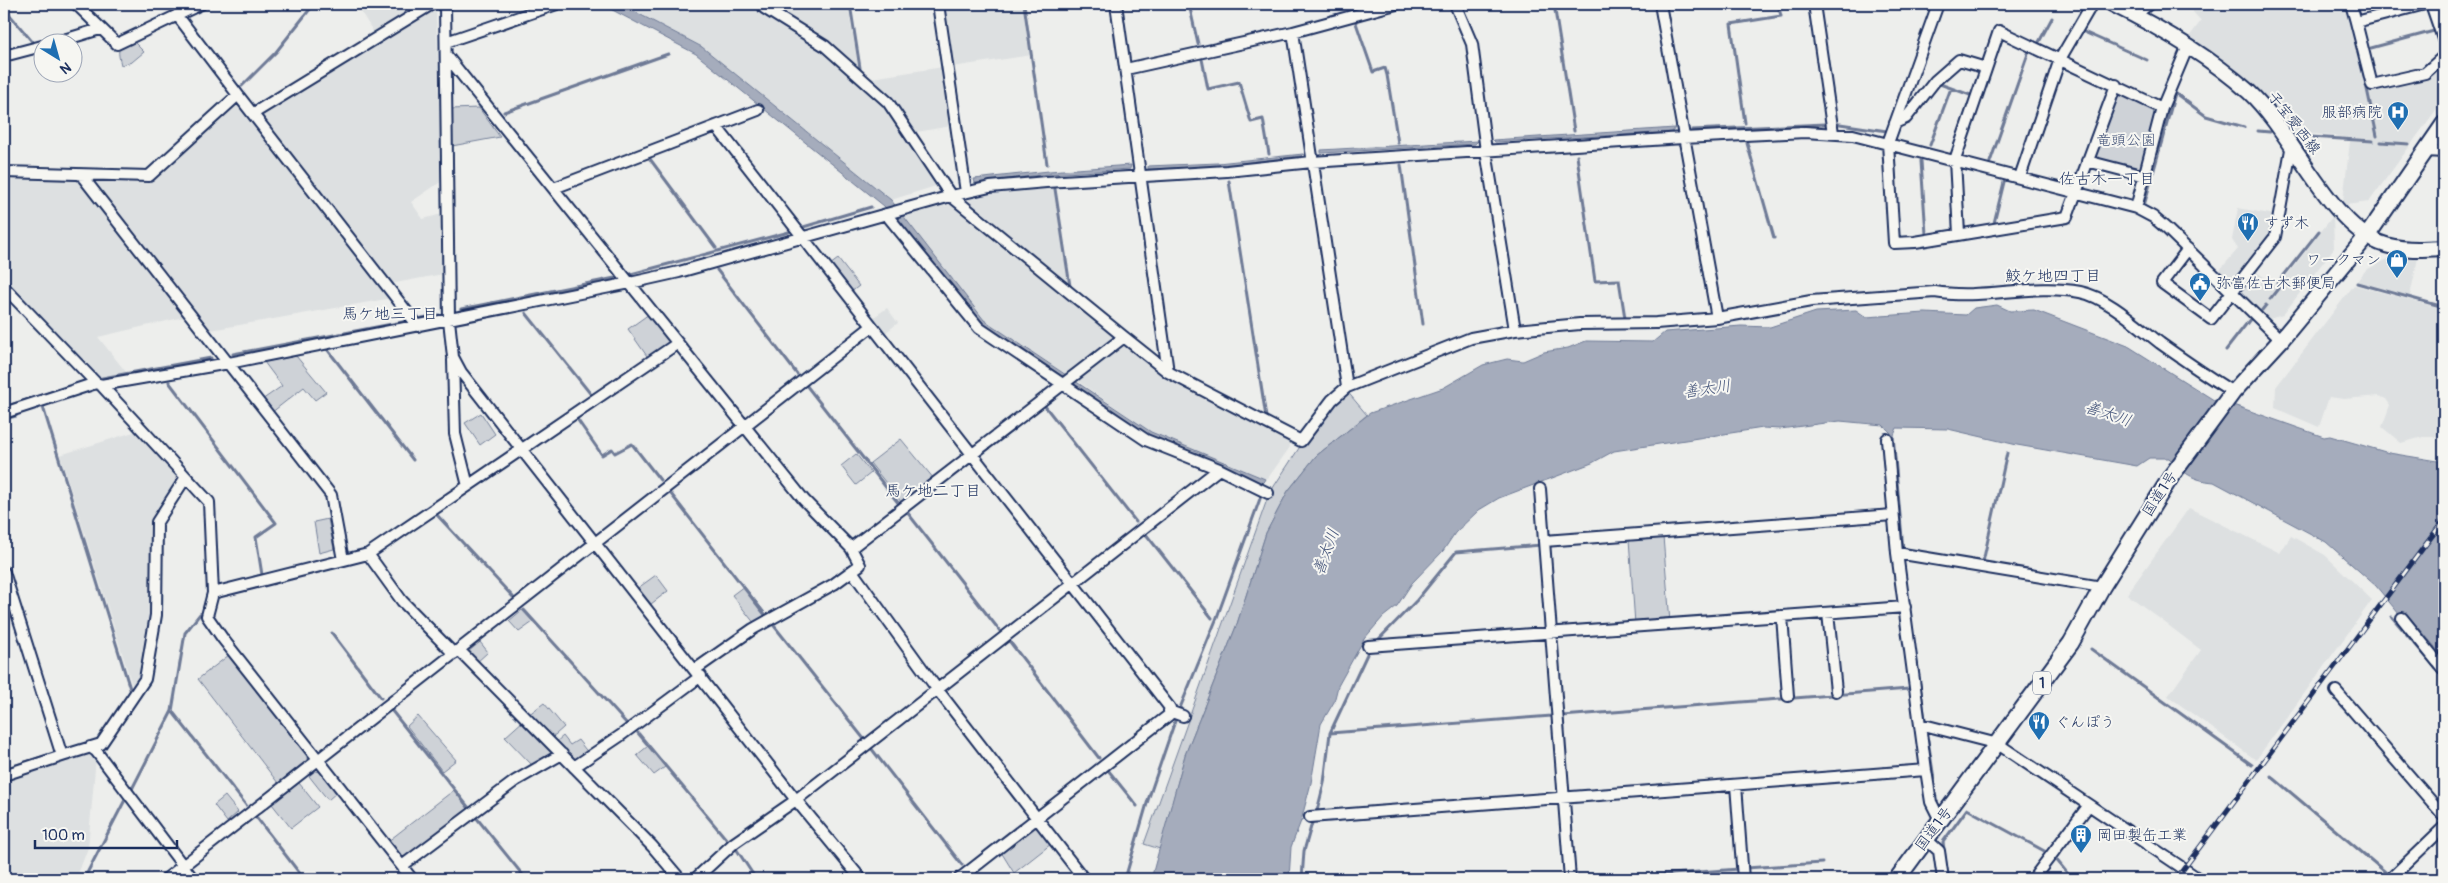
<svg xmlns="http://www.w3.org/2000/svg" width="2448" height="883" font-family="Pangolin,'Klee One',sans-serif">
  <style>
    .built { fill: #dde0e1 }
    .green { fill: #ced2d7; stroke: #74809a }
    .water { fill: #a5acbc; stroke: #6e7a96 }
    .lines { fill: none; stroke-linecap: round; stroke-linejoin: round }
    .stream { stroke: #6e7a96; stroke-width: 3 }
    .minor-casing { stroke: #1b2f5e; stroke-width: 14 }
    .major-casing { stroke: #1b2f5e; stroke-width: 18 }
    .highway-casing { stroke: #1b2f5e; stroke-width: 19 }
    .minor { stroke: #f6f6f2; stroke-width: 10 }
    .major { stroke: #f6f6f2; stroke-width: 14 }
    .highway { stroke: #f6f6f2; stroke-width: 15 }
    .rail-casing { stroke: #1b2f5e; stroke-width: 5 }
    .rail { stroke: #f6f6f2; stroke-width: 3; stroke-dasharray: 9; stroke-linecap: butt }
    .labels { text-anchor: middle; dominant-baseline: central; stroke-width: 4; stroke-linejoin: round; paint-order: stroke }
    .shield { fill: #f6f6f2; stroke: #5d6b8a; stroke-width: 1 }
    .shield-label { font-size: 14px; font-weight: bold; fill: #1b2f5e }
    .poi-label { font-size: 15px; fill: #1b2f5e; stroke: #f6f6f2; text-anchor: start }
    .street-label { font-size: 15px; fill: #1b2f5e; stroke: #f6f6f2 }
    .park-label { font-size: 15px; fill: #48587c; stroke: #f6f6f2 }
    .neighbourhood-label { font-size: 16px; fill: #1b2f5e; stroke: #f6f6f2 }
    .water-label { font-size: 16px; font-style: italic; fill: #44547a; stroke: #f6f6f2 }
  </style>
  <rect width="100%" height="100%" fill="#edeeec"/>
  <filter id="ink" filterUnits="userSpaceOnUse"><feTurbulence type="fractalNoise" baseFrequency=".02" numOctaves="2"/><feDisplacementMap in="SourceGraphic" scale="10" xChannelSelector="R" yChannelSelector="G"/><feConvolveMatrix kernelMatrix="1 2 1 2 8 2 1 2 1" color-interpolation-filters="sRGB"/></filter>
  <g filter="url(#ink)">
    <!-- built -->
    <path class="built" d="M356,4H423L374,33Z
      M620,4H758L760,11L823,49L887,105L939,185L891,200L702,47Z
      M766,4H848L859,73Z
      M943,4H1024L1032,55L952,67Z
      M2189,4H2347L2376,136L2368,90L2426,77L2442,64H2444V99L2369,202L2345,205L2343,201L2350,141L2372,142L2373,140L2294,132L2255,90L2224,63L2189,37L2201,21L2187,5Z
      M432,10L436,11L442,181L411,202L423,219L442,214L443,274L390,284L260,114Z
      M943,67L951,126L911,133L865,79Z
      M239,103L392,298L211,330L93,179H150L233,104Z
      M4,175L77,178L184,317L98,337L126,372L95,378L4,283Z
      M1054,187L1069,288L970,208L968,200L989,194Z
      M952,204L962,210L1116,334L1115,338L1067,375L984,320L900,215Z
      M2238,208L2275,215L2270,235L2235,282L2229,281L2219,271L2238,249L2232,240Z
      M2333,216L2334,248L2283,315L2269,319L2242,294V289L2255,271L2278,287Z
      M2418,258L2410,296L2357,281L2366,270L2388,259Z
      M2354,285L2444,309V441L2437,437H2423L2401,443L2382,427L2390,405L2386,399L2379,396L2344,399L2329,397L2319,427L2275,408L2276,387Z
      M887,308L898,323L885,333L874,317Z
      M1128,345L1171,379L1289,441L1290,447L1268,478L1265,479L1151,432L1075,379L1120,346Z
      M137,431L179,475L180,481L155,518L152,616L144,672L133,688L60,455Z
      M2189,508L2280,553L2291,536L2325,555L2372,600L2256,760L2168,696L2201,650L2127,594Z
      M87,752L96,757L88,848L76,879H4V778Z"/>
    <!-- green -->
    <path class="green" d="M132,40L144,52L132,62L121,65C117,48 117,49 132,40Z
      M2118,94L2155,111L2157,115L2143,172L2093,160L2115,96Z
      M479,108L500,137L452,146L451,109Z
      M838,259L859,286L851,292L830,265Z
      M649,314L669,340L667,346L649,359L628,329Z
      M296,356L326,392L315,400L304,387L271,413L262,400L282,386L264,362Z
      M1346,390L1367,415L1316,456L1288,491L1266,533L1237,624L1185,755L1160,849L1144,844L1269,494L1303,442Z
      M481,413L495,434L480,445L465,423Z
      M901,439L934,479L902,503L870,463Z
      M856,454L871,473L856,485L841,466Z
      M328,519L334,549L319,553L314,522Z
      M1663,537L1670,622L1635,624L1629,539Z
      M656,575L668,591L651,604L638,588Z
      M744,586L768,616L755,624L732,595Z
      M522,610L533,622L519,632L509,621Z
      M480,642L488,652L476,663L468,656V652Z
      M229,655L307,755V760L278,783L198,679Z
      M544,703L564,727L555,735L548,736L528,715Z
      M418,716L456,760L442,771L407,726Z
      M524,720L554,754L533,766L505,737Z
      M563,736L570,745L578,740L589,754L576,762L555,743Z
      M648,746L665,767L654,775L637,755Z
      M315,771L321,772L337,792L328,800L309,776Z
      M299,783L318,807L291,828L272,804Z
      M454,790L469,810L407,857L399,856L387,842Z
      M225,796L238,812L227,822L214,805Z
      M1033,827L1039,829L1051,844L1014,873L1001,852Z"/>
    <!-- water -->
    <path class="water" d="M601,4H620L702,47L891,200L984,320L1151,432L1265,479L1262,484L1148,436L981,324L884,206L696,54Z
      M1675,128L1672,132L1495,142L1493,140Z
      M1478,141L1475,144L1321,153V150Z
      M1303,154L1301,156L1219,166L1148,169V166L1218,163Z
      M1131,165L1130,169L1049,174L975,183L974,179L1049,171Z
      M1997,305L2010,311L2034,310L2128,346L2217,402L2236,406L2324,437L2330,436L2389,453L2444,462V658L2420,629L2406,616L2399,614L2376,586L2326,542L2214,482C2192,480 2185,474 2169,458H2149L2137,466L2017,445L1948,429L1897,428L1894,435L1904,550L1901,549L1891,433L1883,425L1840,421L1780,429L1763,428L1614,451L1592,463L1499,498L1479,510L1455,533L1443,551L1412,583L1397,606L1383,617L1364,639L1338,686L1334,702L1321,724L1311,783L1301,821L1291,847L1289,879H1151L1185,755L1237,624L1266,533L1288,491L1316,456L1370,413L1443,388L1483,365L1507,359L1523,361L1544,352L1568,348L1586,341L1653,342L1665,332L1741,326L1770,327L1816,312L1856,310L1866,317L1925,313L1966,315L1974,308Z"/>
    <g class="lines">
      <!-- stream -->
      <path class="stream" d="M850,4L860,68
        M1024,4L1047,164
        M1189,4L1198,44
        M1554,4L1574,131
        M4,8L35,45
        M1356,23L1373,72L1385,68L1387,75L1398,143
        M2084,32L2147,60
        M2039,42L2052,18
        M2371,48L2434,31
        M1202,59L1208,89L1239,82L1251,122L1263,119L1269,154
        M2364,75L2377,136
        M1937,83L1973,96
        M242,86L276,52L314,4
        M504,112L668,54
        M1745,123L1731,24L1781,16L1778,4
        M1840,124L1887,131
        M1692,130L1825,124
        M2258,131L2270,132
        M2295,136L2373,141
        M2381,142L2409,144
        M1747,143L1774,238
        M1930,145L1951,88
        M1577,156L1595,281L1619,280L1625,318
        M650,159L716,248
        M1921,161L1926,234
        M1990,162L2029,51
        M1401,165L1423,324
        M1229,181L1266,417
        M1055,189L1070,286
        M2145,202L2175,93L2206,116L2244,127
        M1994,223L2004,182
        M800,228L871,207
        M717,270L797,374
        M631,274L789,232
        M2357,283L2444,307
        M4,294L12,303
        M2270,299L2280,286L2277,284L2319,231
        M461,309L615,278
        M2262,310L2266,305
        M526,313L593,397
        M422,318L439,315
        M327,349L413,460
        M2226,350L2251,318
        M233,354L408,321
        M97,379L211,358
        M169,382L276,523L256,537L262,575L254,577
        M806,385L899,504
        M1044,405L1136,522
        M4,407L52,392
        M43,407L131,692L129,694
        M4,419L16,416
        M577,419L602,455L612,449L615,453L632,444L660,480
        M671,494L766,616
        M907,512L1000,631
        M437,515L513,597
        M1145,533L1212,618
        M1983,562L2007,453
        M524,610L627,724
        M2392,617L2444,678
        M771,622L864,739
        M1912,630L1925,719
        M332,633L381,698
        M1007,638L1099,758
        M1376,642L1417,600L1456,552L1541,545
        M2091,649L2252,765
        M1180,708L1216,620L1261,496
        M172,711L246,805
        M392,711L469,808
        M1562,716L1909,689
        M638,733L727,840
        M1330,733L1552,716
        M1928,740L1934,779
        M871,748L962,865
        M4,769L48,755
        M1108,770L1137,806
        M2271,776L2390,876
        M132,789L172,711L185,633L200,614L203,613
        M1316,815L1324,783L1330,733L1368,652
        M475,816L526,879
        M257,818L304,879
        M735,847L756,879
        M2055,858L2072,879
        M1746,868L1822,863
        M972,877L973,879
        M84,879L126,798
        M1125,879L1148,800L1175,721
        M1302,879L1304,851L1312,823
        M1603,879L1739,869
        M1948,879L1943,842L1967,809L2048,853L2046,855"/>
      <!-- minor casing -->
      <g class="minor-casing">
        <path id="minor" d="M76,4L117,44L201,4
          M445,4L449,320L453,357L461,372L796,800L861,879
          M764,4V8L825,46L888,102L951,196L1124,337L1168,372L1301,441L1332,400L1347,387L1471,338L1515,330L1580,324L1656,323L1717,318L1811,301L1935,292C1983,300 2032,283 2080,292C2107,297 2138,326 2160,343C2184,360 2208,377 2233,392
          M938,4L966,192
          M1116,4L1168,372
          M1455,4L1472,44L1486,151L1515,330
          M1660,4L1717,318
          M1814,4L1833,133
          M1938,4L1888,143L1894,243L1915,242L2067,217L2116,85
          M2351,4L2356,22L2425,4
          M2431,4L2444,42
          M177,15L238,95
          M2135,15L2149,4
          M2356,22L2372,85L2425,73L2444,56
          M1293,32L1347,387
          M57,42L100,29
          M446,42L557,4
          M446,55L804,500L851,548L860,565L834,584L753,629L696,669
          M4,56L42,46
          M1126,69L1293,32L1396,4
          M254,113L432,4
          M1895,123L1906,118L1935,81L1959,60L1986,68
          M716,126L1170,708L1169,715L959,879
          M2425,151L2444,152
          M2087,161L2145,176
          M4,172L149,176L238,95L418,326
          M82,176L331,495L343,560
          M2020,177L2060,59L2092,4
          M554,188L758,110
          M2136,208L2162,108L2188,46
          M886,214L979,328L1146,440L1219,469
          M1959,234L1955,160L1999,31L2162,108
          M2188,249L2162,283L2211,319L2275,237L2292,144
          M4,287L96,383L101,385L209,502L213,593
          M453,360L455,434L468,486
          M101,385L229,363L630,283L679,272L951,196L990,187L1046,182L1227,171L1312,162L1683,138L1805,132L1853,135L2136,208L2153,217L2167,229L2281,340
          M4,413L96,383
          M1887,439L1897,553L1926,770L1931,802L1940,820
          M1540,489L1570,879
          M1544,541L1893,515
          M851,548L1124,337
          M1897,553L2102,587
          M368,554L402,601L454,654
          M852,571L937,689L1084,879
          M4,572L62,756L101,744L145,679L156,615L157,522L186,477
          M1828,613L1836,691
          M1782,616L1788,696
          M2402,618L2444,670
          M1368,646L1905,607
          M459,650L652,846L680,879
          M2336,691L2444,816
          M1169,711L1183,716
          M1920,724L1998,744L2199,879
          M90,747L96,751L193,879
          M574,767L620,736L701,676
          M4,775L62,756
          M1736,785L1743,879
          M1310,817L1926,770
          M1926,839L1939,851L1943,879
          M402,866L515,781L562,754
          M166,879L871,327
          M412,879L223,639L207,616L213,593L368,554L678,343
          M695,879L734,843L796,800L1219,469L1268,493
          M2033,879L2089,805
          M2390,879L2444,827"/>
      </g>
      <!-- major casing -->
      <g class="major-casing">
        <path id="major" d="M2112,4C2161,28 2209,56 2249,92C2292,132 2329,223 2380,243C2400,251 2424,249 2444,248"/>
      </g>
      <!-- highway casing -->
      <g class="highway-casing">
        <path id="highway" d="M1897,879L2071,643L2102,587L2172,475L2233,392L2281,340L2367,236L2444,124"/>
      </g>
      <!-- minor -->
      <use href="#minor" class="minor"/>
      <!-- major -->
      <use href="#major" class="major"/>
      <!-- highway -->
      <use href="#highway" class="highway"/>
      <!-- rail casing -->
      <g class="rail-casing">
        <path id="rail" d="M2176,879L2444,520"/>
      </g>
      <!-- rail -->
      <use href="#rail" class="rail"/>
    </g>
  </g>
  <!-- icons -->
  <defs>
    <g id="hospital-pin" transform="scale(1.125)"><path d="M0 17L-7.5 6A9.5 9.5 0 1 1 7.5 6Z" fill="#1f6fb2" stroke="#f6f6f2"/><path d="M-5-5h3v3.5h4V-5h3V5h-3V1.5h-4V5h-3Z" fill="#fff"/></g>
    <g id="restaurant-pin" transform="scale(1.125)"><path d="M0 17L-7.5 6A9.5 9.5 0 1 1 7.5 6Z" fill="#1f6fb2" stroke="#f6f6f2"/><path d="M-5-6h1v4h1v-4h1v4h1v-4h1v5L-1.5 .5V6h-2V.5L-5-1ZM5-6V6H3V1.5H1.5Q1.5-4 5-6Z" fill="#fff"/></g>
    <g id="shop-pin" transform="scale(1.125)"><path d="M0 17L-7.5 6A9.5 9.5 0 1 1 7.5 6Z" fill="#1f6fb2" stroke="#f6f6f2"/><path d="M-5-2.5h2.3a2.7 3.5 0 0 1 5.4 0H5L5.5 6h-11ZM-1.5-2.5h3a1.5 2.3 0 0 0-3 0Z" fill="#fff"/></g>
    <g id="civic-pin" transform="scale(1.125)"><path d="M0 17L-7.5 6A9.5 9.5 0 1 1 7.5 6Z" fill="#1f6fb2" stroke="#f6f6f2"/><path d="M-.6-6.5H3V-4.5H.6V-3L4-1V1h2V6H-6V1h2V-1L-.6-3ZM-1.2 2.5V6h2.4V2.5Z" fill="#fff"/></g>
    <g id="building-pin" transform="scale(1.125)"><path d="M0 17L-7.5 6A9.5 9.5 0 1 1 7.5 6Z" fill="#1f6fb2" stroke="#f6f6f2"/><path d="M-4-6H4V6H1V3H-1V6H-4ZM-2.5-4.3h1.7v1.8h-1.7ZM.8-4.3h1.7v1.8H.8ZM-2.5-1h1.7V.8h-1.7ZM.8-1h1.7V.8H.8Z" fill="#fff"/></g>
  </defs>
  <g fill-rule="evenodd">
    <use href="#hospital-pin" x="2398" y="112"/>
    <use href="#restaurant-pin" x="2248" y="223"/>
    <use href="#shop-pin" x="2397" y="260"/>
    <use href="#civic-pin" x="2200" y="283"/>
    <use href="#restaurant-pin" x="2039" y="722"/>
    <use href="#building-pin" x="2081" y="835"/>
  </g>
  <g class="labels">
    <!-- shield labels -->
    <rect class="shield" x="2033" y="671.5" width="18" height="23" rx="4"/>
    <g class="shield-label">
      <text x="2042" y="683">1</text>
    </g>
    <!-- poi labels -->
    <g class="poi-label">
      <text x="2382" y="112" text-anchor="end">服部病院</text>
      <text x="2264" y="223">すず木</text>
      <text x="2381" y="260" text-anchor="end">ワークマン</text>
      <text x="2216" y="283">弥富佐古木郵便局</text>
      <text x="2055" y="722">ぐんぽう</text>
      <text x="2097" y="835">岡田製缶工業</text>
    </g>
    <!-- street labels -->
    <g class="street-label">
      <text transform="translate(2294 123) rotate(52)">子宝愛西線</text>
      <text transform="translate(2160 494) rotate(-57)">国道1号</text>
      <text transform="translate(1934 829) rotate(-53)">国道1号</text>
    </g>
    <!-- park labels -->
    <g class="park-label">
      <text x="2126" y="140">竜頭公園</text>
    </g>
    <!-- neighbourhood labels -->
    <g class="neighbourhood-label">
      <text x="2107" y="179">佐古木一丁目</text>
      <text x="2053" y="276">鮫ケ地四丁目</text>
      <text x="390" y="314">馬ケ地三丁目</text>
      <text x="933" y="491">馬ケ地二丁目</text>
    </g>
    <!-- water labels -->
    <g class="water-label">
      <text transform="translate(1707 389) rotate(-8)">善太川</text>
      <text transform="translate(2108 414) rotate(19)">善太川</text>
      <text transform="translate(1326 552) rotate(-70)">善太川</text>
    </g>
  </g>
  <!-- margin -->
  <rect width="2448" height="883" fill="none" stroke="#f6f6f2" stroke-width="20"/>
  <rect x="10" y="10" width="2428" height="863" fill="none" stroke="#1b2f5e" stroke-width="2" filter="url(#ink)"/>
  <!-- north arrow -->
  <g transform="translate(58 58) rotate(143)"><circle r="24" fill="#f6f6f2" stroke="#9ea6b7"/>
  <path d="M0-4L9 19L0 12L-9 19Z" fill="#1f6fb2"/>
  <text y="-8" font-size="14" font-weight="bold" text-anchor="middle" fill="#1b2f5e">N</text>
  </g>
  <!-- scale -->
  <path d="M35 840v8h142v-8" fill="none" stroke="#1b2f5e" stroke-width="2.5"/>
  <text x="42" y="840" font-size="15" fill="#1b2f5e" stroke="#f6f6f2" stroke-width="4" paint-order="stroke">100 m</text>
</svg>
